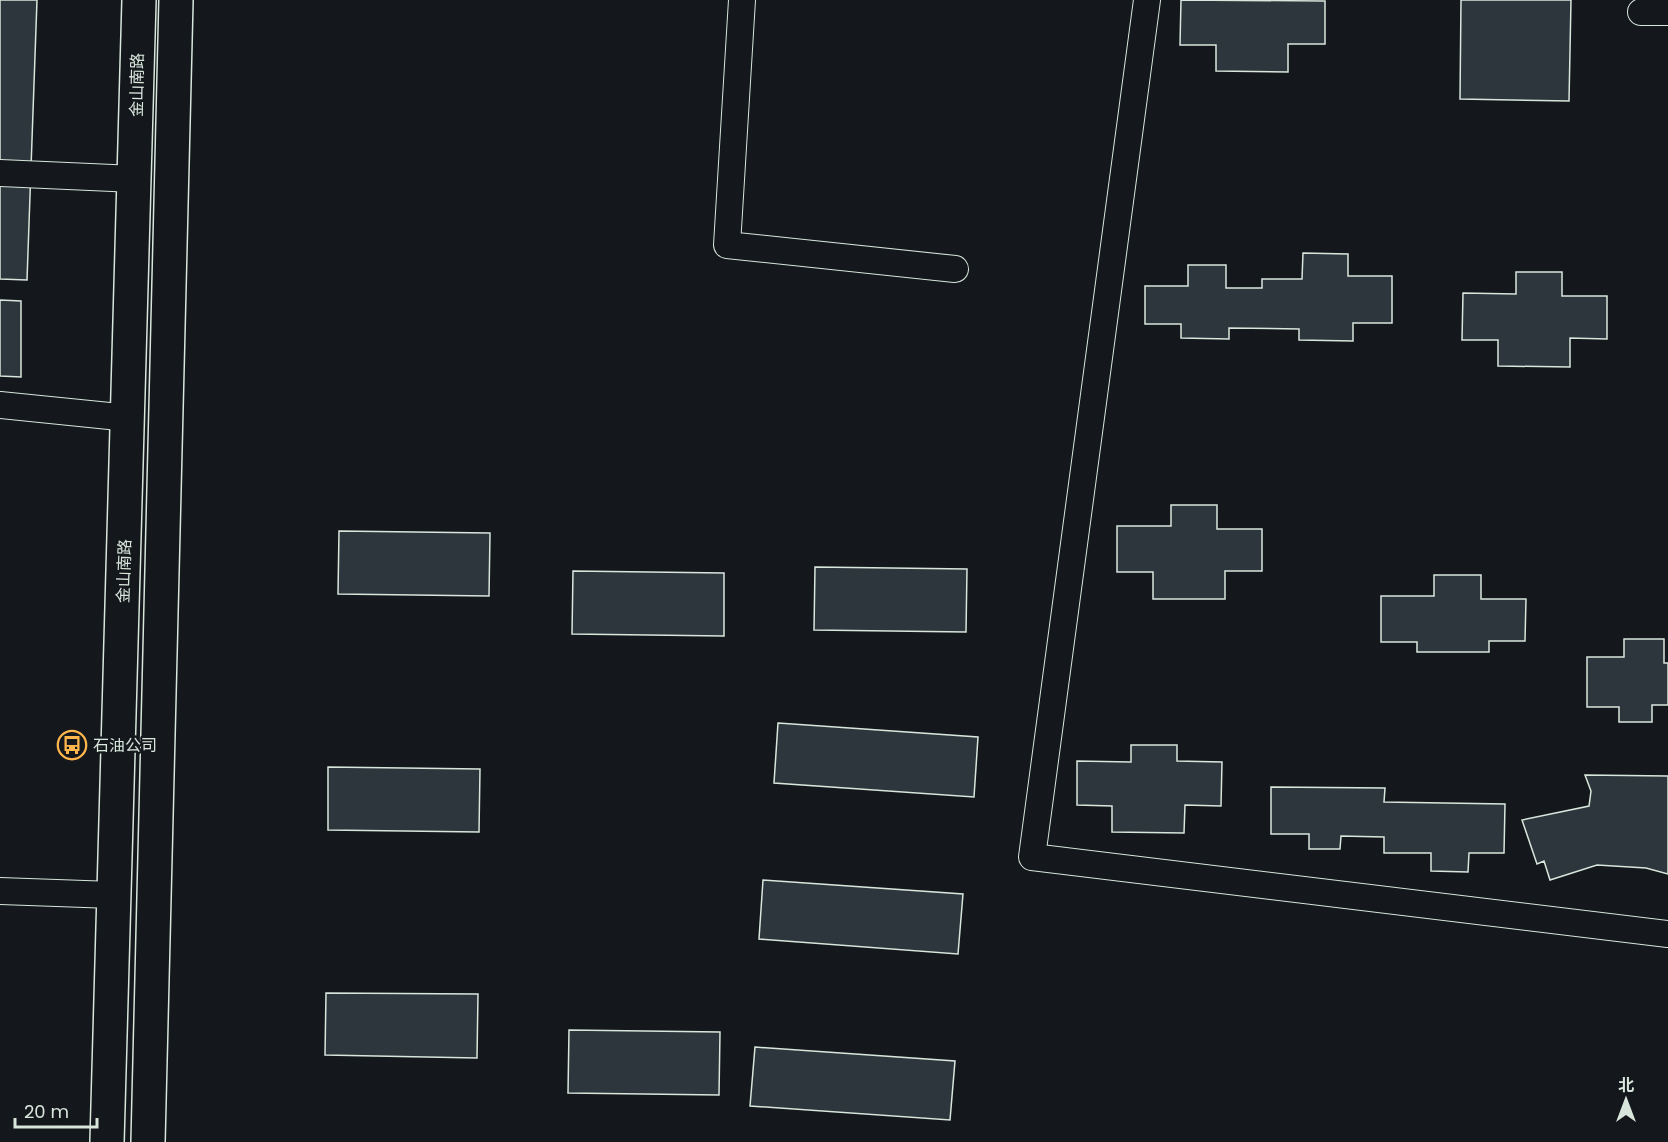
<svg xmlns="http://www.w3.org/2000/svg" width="1668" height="1142" font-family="Poppins,'Noto Sans SC',sans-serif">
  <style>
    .building { fill: #2c363c; stroke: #d8e6dc; stroke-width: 1.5 }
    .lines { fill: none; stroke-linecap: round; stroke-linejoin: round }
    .street-casing { stroke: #d8e6dc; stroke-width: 28 }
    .secondary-casing { stroke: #d8e6dc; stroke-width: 36 }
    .street { stroke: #14181c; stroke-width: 26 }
    .secondary { stroke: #14181c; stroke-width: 33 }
    .labels { text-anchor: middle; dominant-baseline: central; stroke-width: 4.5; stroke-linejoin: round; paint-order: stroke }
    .street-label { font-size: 16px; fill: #d8e6dc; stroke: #14181c }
    .poi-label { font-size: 16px; fill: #d8e6dc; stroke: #14181c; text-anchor: start }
  </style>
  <rect width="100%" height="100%" fill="#14181c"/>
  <!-- building -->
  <path class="building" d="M0,0H37L27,280L0,279Z
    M1181,0L1325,1V44H1288V72L1216,71V45H1180Z
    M1461,0H1571L1569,101L1460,99Z
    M1303,253L1348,254V276H1392V323H1353V341L1299,340V329L1229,328V339L1181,338V324H1145V286H1188V265H1226V288H1262V279H1302Z
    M1516,272H1562V296H1607V339L1570,338V367L1498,366V340H1462L1463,293L1516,294Z
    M0,300L21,301V377L0,376Z
    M1171,505H1217V529H1262V571H1225V599H1153V572H1117V526H1171Z
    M339,531L490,533L489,596L338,594Z
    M815,567L967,569L966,632L814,630Z
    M573,571L724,573V636L572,634Z
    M1434,575H1481V599H1526L1525,641H1489V652H1417V642H1381V596H1434Z
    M1624,639H1664V663H1668V705H1652V722H1619V707H1587V657H1624Z
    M778,723L978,737L974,797L774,783Z
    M1131,745H1177V761L1222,762L1221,806L1185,805L1184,833L1112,832V806L1077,805V761L1131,762Z
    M328,767L480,769L479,832L328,830Z
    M1585,775L1668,776V874L1646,868L1597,865L1550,880L1544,861L1537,864L1522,820L1589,806L1591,791Z
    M1271,787L1385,788L1384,802L1505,804L1504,853H1469L1468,872L1431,871V853H1384V837L1341,836L1340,849H1309V834H1271Z
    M763,880L963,894L958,954L759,939Z
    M326,993L478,994L477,1058L325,1055Z
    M569,1030L720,1032L719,1095L568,1093Z
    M755,1047L955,1061L950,1120L750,1106Z"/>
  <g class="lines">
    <!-- street casing -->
    <g class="street-casing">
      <path id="street" d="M742,0L727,245L955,269
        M1147,0L1032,857L1668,934
        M1641,12H1668
        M0,173L135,179
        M0,405L129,418
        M0,891L113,895"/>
    </g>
    <!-- secondary casing -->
    <g class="secondary-casing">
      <path id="secondary" d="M107,1142L139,0
        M148,1142L176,0"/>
    </g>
    <!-- street -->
    <use href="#street" class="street"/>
    <!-- secondary -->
    <use href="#secondary" class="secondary"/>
  </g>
  <!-- icons -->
  <defs>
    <g id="bus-ring" transform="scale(1.5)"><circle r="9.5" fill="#14181c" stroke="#ffb74d" stroke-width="1.5"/><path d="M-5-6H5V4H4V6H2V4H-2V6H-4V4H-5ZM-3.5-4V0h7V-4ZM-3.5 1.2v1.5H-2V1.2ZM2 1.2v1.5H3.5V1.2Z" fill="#ffb74d"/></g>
  </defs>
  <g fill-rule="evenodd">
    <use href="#bus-ring" x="72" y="745"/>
  </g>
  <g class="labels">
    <!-- street labels -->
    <g class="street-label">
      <text transform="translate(137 85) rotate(-89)">金山南路</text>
      <text transform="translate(124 571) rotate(-88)">金山南路</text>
    </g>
    <!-- poi labels -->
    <g class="poi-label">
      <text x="93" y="745">石油公司</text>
    </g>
  </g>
  <!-- north arrow -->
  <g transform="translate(1626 1100)" stroke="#14181c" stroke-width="4.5" paint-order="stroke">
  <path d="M0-4.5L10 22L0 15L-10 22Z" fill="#d8e6dc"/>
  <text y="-9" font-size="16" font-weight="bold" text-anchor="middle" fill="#d8e6dc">北</text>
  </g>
  <!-- scale -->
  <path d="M15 1118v9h82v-9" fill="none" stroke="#d8e6dc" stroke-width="3"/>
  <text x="24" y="1118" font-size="18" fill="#d8e6dc" stroke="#14181c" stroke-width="4.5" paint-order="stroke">20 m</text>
</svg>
